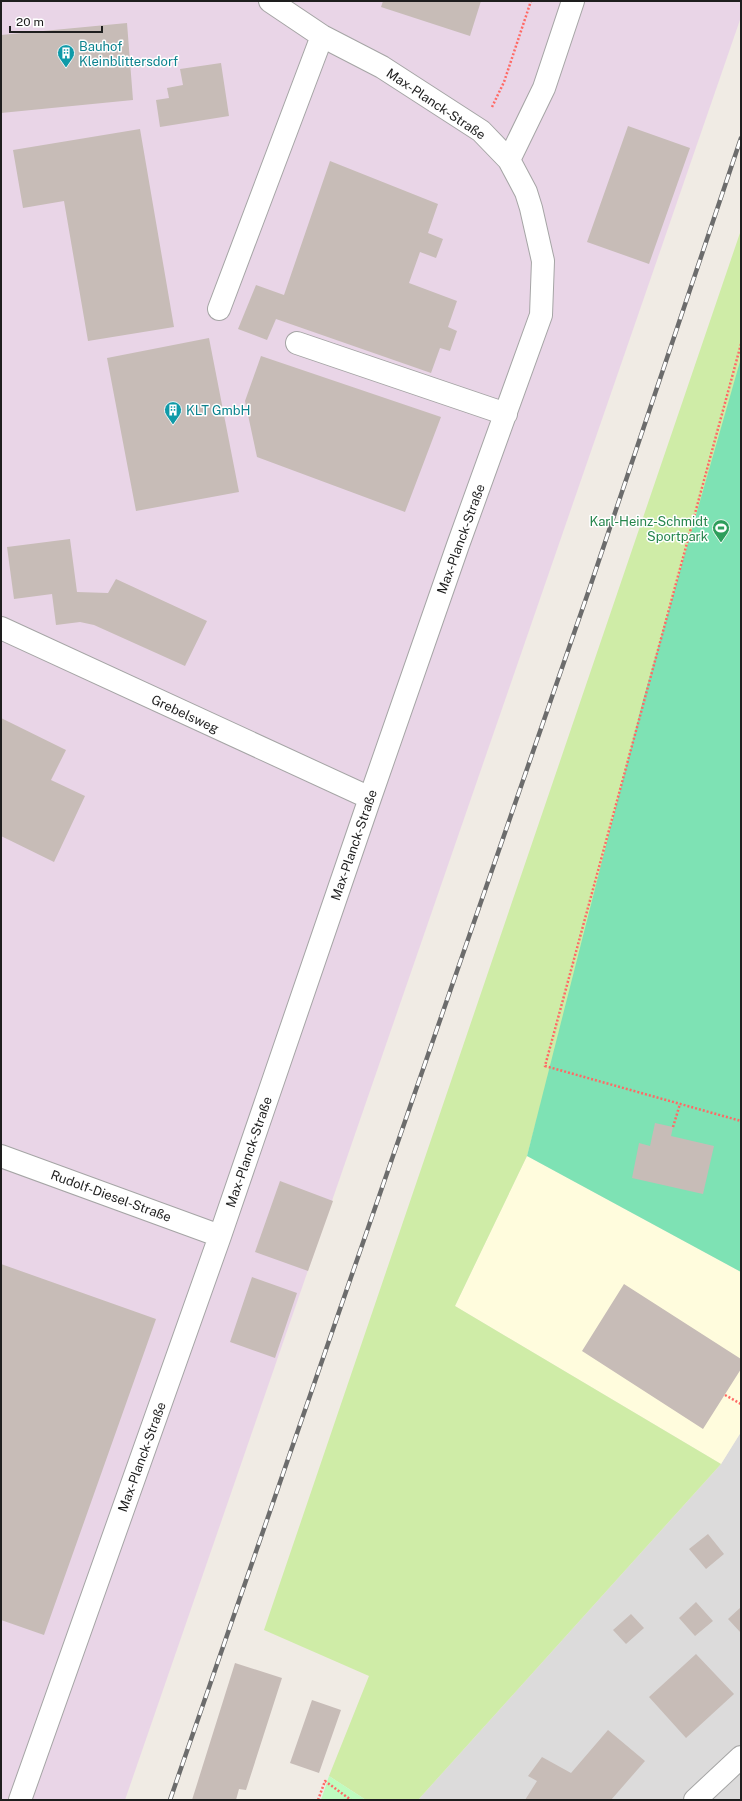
<svg xmlns="http://www.w3.org/2000/svg" width="742" height="1801" font-family="'Public Sans',sans-serif">
  <style>
    .residential { fill: #dcdbdb }
    .industrial { fill: #e9d5e7 }
    .education { fill: #fffcdd }
    .grass { fill: #cfeca7 }
    .park { fill: #bffcbf }
    .pitch { fill: #7ee2b4 }
    .building { fill: #c7bcb7 }
    .lines { fill: none; stroke-linecap: round; stroke-linejoin: round }
    .minor-casing { stroke: #a5a5a5; stroke-width: 24 }
    .path { stroke: #ff6965; stroke-width: 2.5; stroke-dasharray: 2 2; stroke-linecap: butt }
    .minor { stroke: #fff; stroke-width: 22 }
    .rail-casing { stroke: #6c6c6c; stroke-width: 4.5 }
    .rail { stroke: #fff; stroke-width: 3; stroke-dasharray: 9; stroke-linecap: butt }
    .labels { text-anchor: middle; dominant-baseline: central; stroke-width: 3; stroke-linejoin: round; paint-order: stroke }
    .culture-label { font-size: 13px; fill: #0d838f; stroke: #fff; text-anchor: start }
    .street-label { font-size: 13px; fill: #1e1e1e; stroke: #fff }
    .leisure-label { font-size: 13px; fill: #27864d; stroke: #fff; text-anchor: end }
  </style>
  <rect width="100%" height="100%" fill="#f0ebe4"/>
  <!-- residential -->
  <path class="residential" d="M741,1432V1800H418L721,1464Z"/>
  <!-- industrial -->
  <path class="industrial" d="M1,1H741V17L125,1800H1Z"/>
  <!-- education -->
  <path class="education" d="M527,1156L741,1272V1432L721,1464L455,1306Z"/>
  <!-- grass -->
  <path class="grass" d="M741,230V366L527,1156L455,1306L721,1464L418,1800H366L329,1776L369,1676L264,1630Z"/>
  <!-- park -->
  <path class="park" d="M329,1776L366,1800H321Z"/>
  <!-- pitch -->
  <path class="pitch" d="M741,358V1272L527,1156L643,700Z"/>
  <!-- building -->
  <path class="building" d="M383,1H481L470,36L381,7Z
    M127,23L133,100L1,113V35Z
    M221,63L229,116L160,127L156,100L169,98L167,88L183,85L180,69Z
    M628,126L690,148L649,264L587,242Z
    M140,129L174,327L88,341L64,201L23,208L13,150Z
    M330,161L438,204L428,233L443,239L436,258L420,252L409,283L457,301L448,327L457,331L450,351L440,348L431,373L276,319L267,340L238,329L256,285L284,295Z
    M209,338L239,492L136,511L107,358Z
    M261,356L441,417L405,512L257,457L245,401Z
    M70,539L77,592L108,593L116,579L207,621L185,666L94,625L80,622L56,625L52,594L14,599L7,547Z
    M1,718L66,750L51,780L85,796L54,862L1,836Z
    M655,1123L673,1127L671,1136L714,1146L703,1194L632,1178L639,1143L650,1146Z
    M280,1181L333,1201L308,1271L255,1252Z
    M1,1264L156,1319L44,1635L1,1620Z
    M252,1277L297,1293L275,1358L230,1342Z
    M624,1284L741,1359V1369L703,1429L582,1351Z
    M708,1534L724,1554L706,1569L689,1549Z
    M696,1602L713,1621L695,1636L679,1618Z
    M741,1607V1633L728,1619Z
    M631,1614L644,1628L626,1644L613,1630Z
    M696,1654L734,1694L686,1738L649,1697Z
    M235,1663L282,1678L246,1790L239,1789L236,1800H192Z
    M312,1700L341,1710L319,1773L290,1763Z
    M608,1730L645,1761L611,1800H525L537,1781L528,1776L542,1757L571,1773Z"/>
  <g class="lines">
    <!-- minor casing -->
    <g class="minor-casing">
      <path id="minor" d="M509,160L544,88L573,1
        M219,309L322,36
        M297,343L506,414
        M1,628L370,798
        M1,1156L220,1236
        M20,1800L220,1236L370,798L458,545L541,315L543,261L531,208L526,192L509,160L481,131L382,67L322,36L270,1
        M695,1800L741,1757"/>
    </g>
    <!-- path -->
    <path class="path" d="M492,107L504,82L531,1
      M741,344L545,1066L741,1121
      M673,1127L680,1104
      M725,1395L741,1404
      M318,1800L325,1781L351,1800"/>
    <!-- minor -->
    <use href="#minor" class="minor"/>
    <!-- rail casing -->
    <g class="rail-casing">
      <path id="rail" d="M170,1800L590,587L741,138"/>
    </g>
    <!-- rail -->
    <use href="#rail" class="rail"/>
  </g>
  <!-- icons -->
  <defs>
    <g id="building-pin" transform="scale(0.9)"><path d="M0 17L-7.5 6A9.5 9.5 0 1 1 7.5 6Z" fill="#0f9aa8" stroke="#fff"/><path d="M-4-6H4V6H1V3H-1V6H-4ZM-2.5-4.3h1.7v1.8h-1.7ZM.8-4.3h1.7v1.8H.8ZM-2.5-1h1.7V.8h-1.7ZM.8-1h1.7V.8H.8Z" fill="#fff"/></g>
    <g id="stadium-pin" transform="scale(0.9)"><path d="M0 17L-7.5 6A9.5 9.5 0 1 1 7.5 6Z" fill="#2e9e5b" stroke="#fff"/><path d="M0-5a6.5 5 0 1 0 0 10a6.5 5 0 1 0 0-10ZM-3.5-1.8h7v3.6h-7Z" fill="#fff"/></g>
  </defs>
  <g fill-rule="evenodd">
    <use href="#building-pin" x="66" y="53"/>
    <use href="#building-pin" x="173" y="410"/>
    <use href="#stadium-pin" x="721" y="528"/>
  </g>
  <g class="labels">
    <!-- culture labels -->
    <g class="culture-label">
      <text x="79" y="46">Bauhof<tspan x="79" dy="15">Kleinblittersdorf</tspan></text>
      <text x="186" y="410">KLT GmbH</text>
    </g>
    <!-- street labels -->
    <g class="street-label">
      <text transform="translate(436 104) rotate(34)">Max-Planck-Straße</text>
      <text transform="translate(461 539) rotate(-70)">Max-Planck-Straße</text>
      <text transform="translate(185 714) rotate(25)">Grebelsweg</text>
      <text transform="translate(354 845) rotate(-71)">Max-Planck-Straße</text>
      <text transform="translate(249 1152) rotate(-71)">Max-Planck-Straße</text>
      <text transform="translate(111 1196) rotate(20)">Rudolf-Diesel-Straße</text>
      <text transform="translate(142 1457) rotate(-70)">Max-Planck-Straße</text>
    </g>
    <!-- leisure labels -->
    <g class="leisure-label">
      <text x="708" y="521">Karl-Heinz-Schmidt<tspan x="708" dy="15">Sportpark</tspan></text>
    </g>
  </g>
  <!-- border -->
  <rect width="742" height="1801" fill="none" stroke="#1e1e1e" stroke-width="4"/>
  <!-- scale -->
  <path d="M10 26v6h92v-6" fill="none" stroke="#1e1e1e" stroke-width="2"/>
  <text x="16" y="26" font-size="12" fill="#1e1e1e" stroke="#ffffff" stroke-width="3" paint-order="stroke">20 m</text>
</svg>
